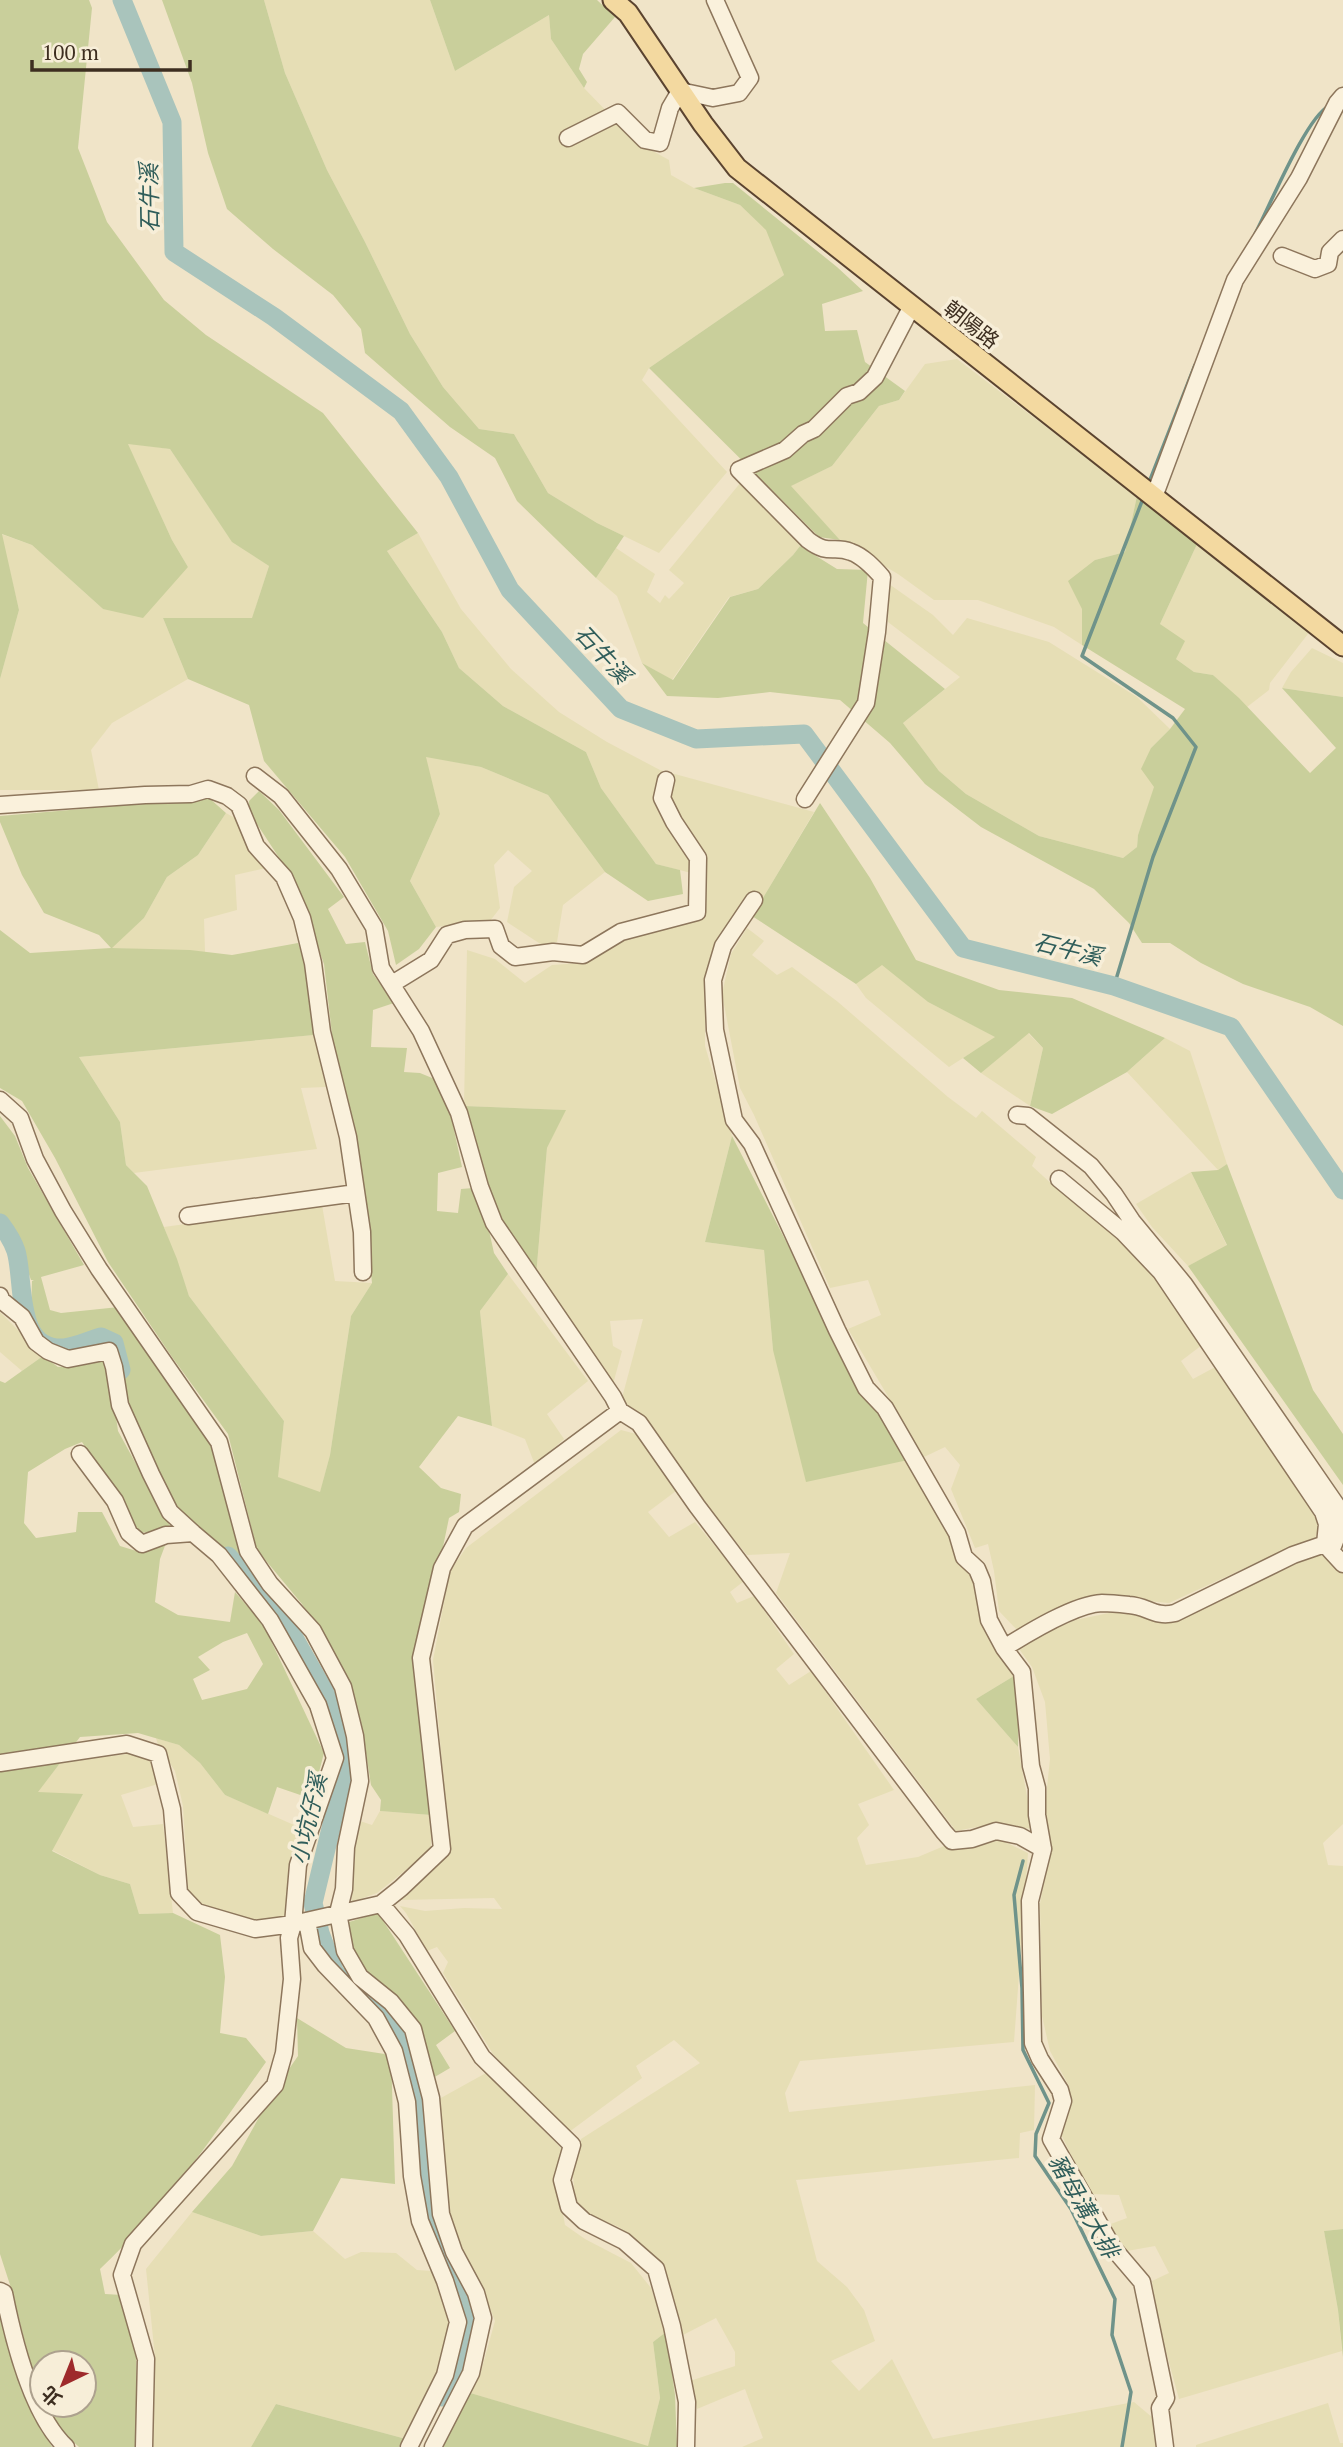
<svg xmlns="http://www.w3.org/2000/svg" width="1343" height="2447" font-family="'PT Serif','Noto Sans TC',serif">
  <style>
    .farmland { fill: #e6deb5 }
    .green { fill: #c9cf9b; fill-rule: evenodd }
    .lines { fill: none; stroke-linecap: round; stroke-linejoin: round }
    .stream { stroke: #6f938a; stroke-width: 3.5 }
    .river { stroke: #a9c4bc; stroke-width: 19 }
    .minor-casing { stroke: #8d765c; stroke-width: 19 }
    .major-casing { stroke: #5b4430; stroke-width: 23 }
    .minor { stroke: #faf1dc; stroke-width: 16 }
    .major { stroke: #f3d9a0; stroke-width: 19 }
    .labels { text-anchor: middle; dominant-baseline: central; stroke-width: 7; stroke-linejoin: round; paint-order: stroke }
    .street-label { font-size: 21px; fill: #3d2e20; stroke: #f7eed8 }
    .water-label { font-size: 23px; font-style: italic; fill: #2f5d5a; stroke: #f7eed8 }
  </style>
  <rect width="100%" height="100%" fill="#f0e4c8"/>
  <!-- farmland -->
  <path class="farmland" d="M264,0H430L455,71L549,15L551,39L584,88L614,119L642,145L669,160L671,175L694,188L740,205L767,230L784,275L649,368L642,380L727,472L659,553L597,523L548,493L514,434L479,429L443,387L410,334L365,242L327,170L285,73Z
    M957,359L1137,496L1125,552L1095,560L1082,609V645L1054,627L978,600H934L898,574L840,540L790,486L832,466L879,406L899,400L925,364Z
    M127,443L170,449L232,541L269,566L252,619L163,618L188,679L112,723L91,750L99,790H0V679L19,610L1,534L32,545L103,609L188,567L172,540Z
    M741,482L800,546L793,555L758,589L729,597L672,680L642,663L617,596L596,578L616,548L655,574L647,592L660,603L665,595L669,599L684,583L669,570Z
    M418,533L461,609L511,669L559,712L607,742L660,770L814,812L763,898L750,893L713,950L705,990V1046L732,1136L705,1242L764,1250L773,1350L908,1460L973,1569L1019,1673L976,1699L1018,1747L1033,1829L992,1824L956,1831L776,1593L790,1553L747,1555L702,1500L657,1433L627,1407L622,1398L643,1319L610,1321L613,1346L622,1351L612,1388L536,1276L547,1148L565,1110L464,1106L467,950L495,959L525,983L552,965L580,963L619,938L702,919L703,878L699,875L656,864L601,788L586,752L503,706L459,668L442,632L387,551Z
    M1198,542L1311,630L1270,683L1269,690L1247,707L1213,675L1194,672L1176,659L1160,624Z
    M889,584L933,615L953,635L967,618L1049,642L1137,697L1170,729L1151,748L1155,787L1138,835L1137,847L1123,858L1039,836L966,794L939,771L903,723L960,677L888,622Z
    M1312,648L1343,663V697L1282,688L1291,672Z
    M425,756L481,767L548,795L605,872L563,905L557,942L542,945L507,922L514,887L532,871L508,850L494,865L500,908L490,921L436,927L410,881L440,814Z
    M226,813L242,822L266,868L235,875L237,910L204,919L205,952L111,948L144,918L167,877L198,855Z
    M747,928L764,941L752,955L777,975L792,967L838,1002L948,1097L976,1118L982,1111L1036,1157L1032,1166L1055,1187L1115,1233L1158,1280L1202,1345L1181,1361L1193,1379L1219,1365L1321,1523L1315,1538L1269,1557L1169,1603L1106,1597H1085L1017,1630L999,1611L994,1571L988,1544L975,1548L951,1489L960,1465L945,1447L924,1457L848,1329L881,1315L868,1280L830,1288L754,1115L740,1088L722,994L731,954Z
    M882,964L928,1002L996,1037L949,1067L866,998L856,984Z
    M1028,1033L1043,1048L1030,1106L981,1073Z
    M314,1035L326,1087L301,1088L317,1149L134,1173L126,1165L120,1122L79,1057Z
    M1165,1038L1190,1051L1227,1164L1218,1170L1127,1072Z
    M1191,1172L1227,1246L1188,1266L1152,1227L1136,1204Z
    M322,1205L335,1281L372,1283L351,1316L330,1455L320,1493L277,1477L284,1421L189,1296L164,1227Z
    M508,1274L588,1381L547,1414L564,1439L535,1465L525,1439L492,1426L480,1311Z
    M0,1312L20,1332L28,1344L43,1356L22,1371L0,1352Z
    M621,1430L636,1434L676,1491L648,1512L669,1537L695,1522L744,1581L730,1592L737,1603L754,1596L794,1654L776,1669L789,1685L811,1671L894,1790L858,1804L869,1825L857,1838L866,1865L918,1857L944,1846L969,1848L1001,1840L1028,1853L1014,2042L800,2061L785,2093L789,2112L1035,2085L1034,2130L1020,2133L1019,2158L796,2180L817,2261L847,2287L864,2310L875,2341L831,2361L859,2391L892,2359L933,2439L1134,2402L1153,2418L1158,2447H742L763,2438L745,2389L697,2409L690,2381L735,2366V2352L716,2318L683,2335L659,2262L619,2227L587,2214L575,2198L573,2175L581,2139L700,2063L674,2040L636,2066L642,2078L569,2132L493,2054L443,1973L448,1962L437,1947L427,1951L406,1913L400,1906L425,1911L464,1908L502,1909L494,1898L400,1900L450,1854L433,1660L450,1571L466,1548Z
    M1323,1552L1343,1571V1824L1323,1843L1328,1865L1343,1866V2229L1324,2231L1338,2310L1342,2351L1179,2399L1158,2322L1152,2281L1169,2273L1155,2246L1127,2251L1108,2225L1127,2218L1119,2195L1090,2194L1061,2134L1070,2110L1069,2086L1050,2051L1042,2016L1040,1904L1050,1848L1044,1816L1050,1759L1045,1702L1032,1667L1017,1646L1075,1620L1109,1613H1130L1163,1623L1297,1559Z
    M156,1738L179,1745L200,1763L225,1795L301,1828L285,1917L255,1922L202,1909L188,1893L183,1806L175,1771L158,1745Z
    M135,1753L152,1760L158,1784L121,1795L133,1827L163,1824L173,1913L139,1914L130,1884L100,1875L52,1850L37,1792L60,1763Z
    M380,1811L431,1815V1850L377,1893L352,1902L349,1877L357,1820L372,1825Z
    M486,2073L563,2150L556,2176L565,2225L585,2239L631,2263L651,2288L666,2332L653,2342L660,2398L648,2447L467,2392L480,2375L495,2321L478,2279L461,2248L446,2208L439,2099Z
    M192,2212L261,2236L313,2231L345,2259L361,2252L396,2253L417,2270L432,2271L451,2321L438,2372L406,2439L276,2404L251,2447H151L155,2357L146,2269Z
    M1328,2403L1340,2443H1343V2447H1196V2445Z"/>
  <!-- green -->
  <path class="green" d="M0,0H89L92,8L78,148L107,222L164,300L206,335L323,413L418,533L387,551L442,632L459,668L503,706L586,752L601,788L656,864L680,870L683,894L648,901L605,872L548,795L481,767L426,757L440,814L410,881L436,927L419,949L396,965L388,931L345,857L264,761L249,705L188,679L163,618H252L269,566L232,542L170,449L128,444L172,540L188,567L143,618L103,609L32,545L2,534L19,610L0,679Z
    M162,0H264L285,73L327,170L365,242L410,334L443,387L479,429L514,434L548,493L597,523L624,536L596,578L517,501L495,458L450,427L365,353L361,329L333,295L273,249L227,209L208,153L192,83Z
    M430,0H597L615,17L583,54L579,69L587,82L584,88L551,39L549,15L455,71Z
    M725,183H733L837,267L863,291L822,304L825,331L857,330L865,362L905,391L899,400L879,406L832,466L791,486L840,540L819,537L649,368L784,275L766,230L740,205L694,188Z
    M1137,496L1198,542L1160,624L1185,641L1176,659L1194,672L1213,675L1239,698L1310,773L1336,748L1282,688L1343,697V1026L1310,1007L1243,984L1201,963L1170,943H1142L1129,923L1094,889L981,827L925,784L890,743L840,700L770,692L718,698L667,696L642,663L673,680L730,597L758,589L793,555L800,546L837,569L868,570L863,623L945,689L903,723L939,771L966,794L1039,836L1123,858L1137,847L1138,835L1154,787L1141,769L1151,748L1170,729L1185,709L1082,645V609L1068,581L1095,560L1125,552Z
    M259,791L279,810L344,897L328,909L346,944L365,942L373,974L394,1003L373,1010L371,1047L407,1048L404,1072L420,1073L437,1080L451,1116L462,1167L438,1173L437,1211L458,1213L461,1189L473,1188L488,1226L494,1253L508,1274L480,1311L492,1426L458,1416L419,1467L441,1488L461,1494L459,1512L449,1518L439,1566L413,1657L431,1815L380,1811L381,1800L371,1785L363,1733L338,1663L302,1604L257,1550L228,1434L172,1357L108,1262L55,1158L22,1101L0,1088V930L30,953L111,948L99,935L44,913L22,875L0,822V816L209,798L226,813L198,855L167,877L144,918L112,948L190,950L232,955L298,943L304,960L314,1035L79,1057L120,1122L126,1165L147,1186L177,1259L189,1296L284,1421L278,1477L320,1492L330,1455L351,1316L372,1283L360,1161L333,1043L324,964L295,882L249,812V801Z
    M820,803L870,878L916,960L999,990L1072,998L1165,1038L1127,1072L1052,1114L1030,1106L1043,1048L1029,1033L981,1073L963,1058L995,1037L928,1002L882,965L856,984L752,916Z
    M464,1106L566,1110L547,1148L536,1276L497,1212Z
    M0,1116L15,1136L28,1168L84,1265L41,1277L50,1310L61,1313L119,1307L212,1445L264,1583L257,1590L175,1504L138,1431L128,1404L120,1369V1348L111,1341L65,1349L52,1345L42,1334L31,1312L32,1281L34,1280H31L24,1260L7,1227L0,1230Z
    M732,1136L856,1378L883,1414L908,1460L806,1482L773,1350L764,1250L705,1242Z
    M1227,1164L1313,1390L1343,1434V1485L1188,1266L1227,1245L1191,1172L1218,1170Z
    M43,1356L58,1367L78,1366L105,1361L111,1382L118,1431L170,1526L153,1532L136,1533L129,1514L82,1442L65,1449L28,1472L24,1523L36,1538L76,1532L78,1512H102L120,1546L143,1553L166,1543L160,1559L155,1602L178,1615L230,1622L235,1592L264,1626L324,1753L312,1799L277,1787L268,1814L225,1795L200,1763L179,1745L138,1733L80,1737L38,1792L83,1794L52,1851L100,1875L130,1884L139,1914L173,1913L220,1935L225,1977L220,2033L246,2038L266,2062C214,2135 166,2207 100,2269L105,2294L122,2295L136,2355L138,2447H79L43,2414L12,2291L0,2254V1381L5,1383ZM247,1633L263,1664L247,1689L202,1700L193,1679L210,1670L198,1657L223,1642ZM42,2363H84V2405H42Z
    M1019,1673L1018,1747L976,1699Z
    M378,1913L455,2031L436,2045L450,2068L433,2078L420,2027L396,1998L363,1969L348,1939L346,1923Z
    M297,2018L346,2048L391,2055L395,2184L341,2178L313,2231L261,2236L192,2212L232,2166L273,2092L298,2056Z
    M1343,2229V2357L1338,2310L1324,2231Z
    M0,2311L23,2388L52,2447H0Z
    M666,2332L675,2395L677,2447H441L467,2392L648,2446L660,2398L653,2342Z
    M276,2404L406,2439L399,2447H251Z"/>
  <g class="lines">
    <!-- stream -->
    <path class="stream" d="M1255,234C1269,208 1306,117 1329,106
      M1148,485L1195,365
      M1114,986L1153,857L1196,747L1173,718L1082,656L1144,496
      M1023,1861L1014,1895L1022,1988L1023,2050L1049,2103L1036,2134L1035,2156L1071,2209L1115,2299L1112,2335L1131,2392L1122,2447"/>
    <!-- river -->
    <path class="river" d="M122,0L172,122L174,252L274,317L401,411L449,477L510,590L621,709L696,739L804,734L963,948L1114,986L1231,1027L1343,1190
      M0,1223C6,1231 13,1242 16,1251C25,1281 14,1351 64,1348C76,1347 90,1340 101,1337L114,1343L121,1370
      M228,1556L272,1606L289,1629L325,1693L342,1739L345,1770L313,1903L320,1933L335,1973L341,1978
      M367,1999C386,2015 406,2041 412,2065C424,2117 413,2173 429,2225C439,2256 463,2281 465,2315C466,2337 452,2377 442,2397"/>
    <!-- minor casing -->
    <g class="minor-casing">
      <path id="minor" d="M568,138L618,113L645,140L660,143L670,108L680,91L713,98L739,93L750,78L715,0
        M1282,256L1315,269L1328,264L1330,252L1343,239
        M1154,497L1235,280L1299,178L1337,103L1343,96
        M255,776L281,796L339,869L374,927L381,968L421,1031L459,1113L480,1187L494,1223L613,1397L620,1411L639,1423L697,1506L944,1832L952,1841L972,1839L996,1831L1020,1836L1043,1849L1030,1901L1032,1993L1033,2043L1040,2059L1060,2090L1063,2101L1051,2139L1113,2248L1142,2282L1166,2398L1160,2408L1165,2447
        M805,799L866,703L877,632L882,577C874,568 863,556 851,552C833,545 829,556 808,540L739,470L785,450L803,434L814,429L847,396L859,392L875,377L912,306
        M0,805L145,795L191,794L208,789L227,796L239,805L256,846L284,877L302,918L313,963L322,1032L348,1137L362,1232L363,1272
        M754,900L723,946L713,980L715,1030L734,1120L752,1144L837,1330L866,1388L885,1408L957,1533L964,1557L977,1569L982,1581L989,1620L1004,1648L1022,1672L1031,1766L1037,1788V1815L1043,1849
        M392,984L431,960L447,935L465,930L495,929L501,946L515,957L553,952L583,955L621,932L697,912L698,858L674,822L662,798L666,780
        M0,1100L20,1118L35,1159L63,1211L99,1269L219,1442L248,1551L270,1584L313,1631L343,1687L355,1736L360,1781L346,1847L344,1889L338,1913L345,1951L360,1977L391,2002L413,2029L431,2098L441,2214L454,2252L476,2293L483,2318L471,2373L433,2447
        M1017,1115L1028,1116L1091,1166L1114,1194L1132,1221L1184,1284L1337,1506C1343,1524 1338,1534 1331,1551L1343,1564
        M1059,1179L1123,1232L1161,1272L1323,1512L1327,1524L1325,1544
        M188,1216L356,1193
        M0,1296L1,1300L22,1317L36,1342L48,1351L68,1359L109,1351L114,1367L120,1405L151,1474L170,1512L193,1533
        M80,1454L115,1501L129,1533L142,1544L166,1535L193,1533L219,1555L270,1620L318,1705L335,1758L298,1865L293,1924L289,1938L292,1979L284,2053L275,2085L133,2244L122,2275L146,2359L144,2447
        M1004,1648C1028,1633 1075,1604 1102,1603C1111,1603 1120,1604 1129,1605C1148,1606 1154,1618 1175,1613L1293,1555L1325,1544L1331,1551
        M0,1763L127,1744L158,1754L172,1809L179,1893L197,1912L255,1929L293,1924L381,1904L401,1888L442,1849L421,1658L442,1568L465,1526L620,1411
        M381,1904L407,1935L482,2057L572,2145L562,2180L569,2207L584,2221L624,2241L656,2269L672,2326L687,2402L686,2447
        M307,1921L312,1948L325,1965L376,2018L394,2051L407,2102L412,2176L420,2221L445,2281L458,2322L445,2375L409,2447
        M0,2291L4,2293C13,2338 32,2415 66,2447"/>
    </g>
    <!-- major casing -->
    <g class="major-casing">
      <path id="major" d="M613,0L628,13L703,124L737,168L1343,646"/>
    </g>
    <!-- minor -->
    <use href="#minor" class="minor"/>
    <!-- major -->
    <use href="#major" class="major"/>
  </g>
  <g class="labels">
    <!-- street labels -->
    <g class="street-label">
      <text transform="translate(972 324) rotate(38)">朝陽路</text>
    </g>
    <!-- water labels -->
    <g class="water-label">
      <text transform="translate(149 198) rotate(-91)">石牛溪</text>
      <text transform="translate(603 654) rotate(47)">石牛溪</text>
      <text transform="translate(1068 949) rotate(14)">石牛溪</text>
      <text transform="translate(308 1819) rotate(-77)">小坑仔溪</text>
      <text transform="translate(1084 2206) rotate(60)">豬母溝大排</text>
    </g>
  </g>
  <!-- north arrow -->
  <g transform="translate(63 2384) rotate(223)"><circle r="33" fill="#f7eed8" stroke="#ada18e" stroke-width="2"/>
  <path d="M0-5L12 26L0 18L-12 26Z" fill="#9e2a2b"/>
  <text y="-10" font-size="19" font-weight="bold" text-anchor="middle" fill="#3d2e20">北</text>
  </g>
  <!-- scale -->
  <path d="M32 60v10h158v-10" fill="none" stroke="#3d2e20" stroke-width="3.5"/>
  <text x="42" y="60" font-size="21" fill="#3d2e20" stroke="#f7eed8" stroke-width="5" paint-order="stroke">100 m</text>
</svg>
